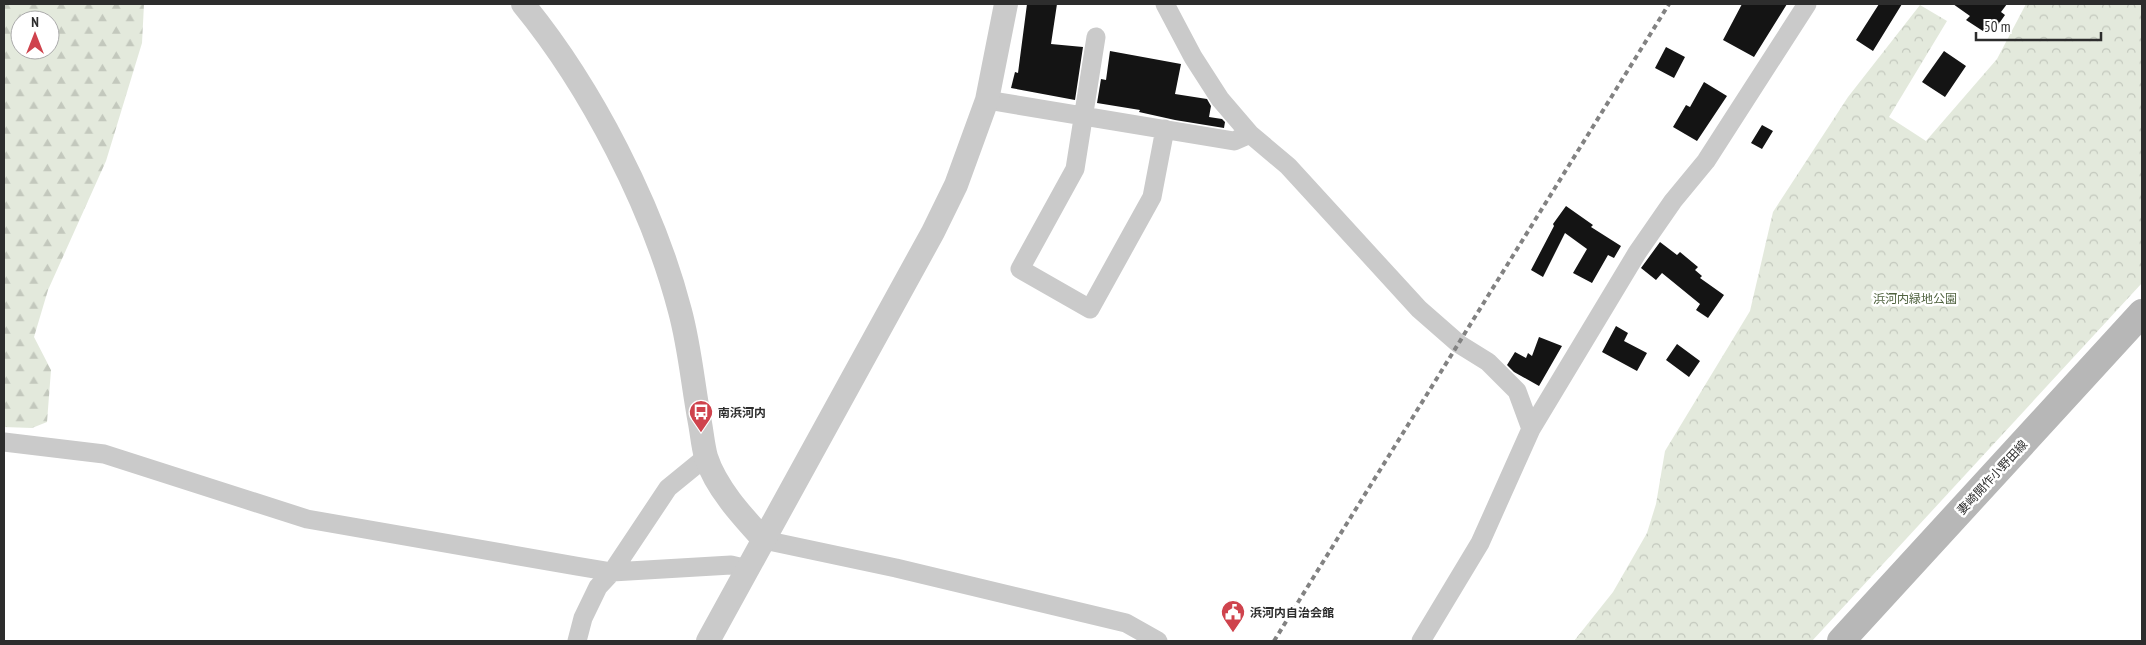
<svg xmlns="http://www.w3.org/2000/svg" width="2146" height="645" font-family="'PT Sans Narrow','Noto Sans JP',sans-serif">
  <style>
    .forest { fill: url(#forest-firs); fill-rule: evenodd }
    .park { fill: url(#park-crowns) }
    .building { fill: #141414 }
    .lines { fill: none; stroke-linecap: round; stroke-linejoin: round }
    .minor { stroke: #cacaca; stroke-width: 19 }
    .tertiary { stroke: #cacaca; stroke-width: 24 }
    .secondary { stroke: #b7b7b7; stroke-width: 28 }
    .rail { stroke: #828282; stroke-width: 4; stroke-dasharray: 5 4; stroke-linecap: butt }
    .labels { text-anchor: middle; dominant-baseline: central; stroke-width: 5; stroke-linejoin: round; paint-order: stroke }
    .park-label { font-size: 12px; fill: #506340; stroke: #fff }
    .poi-label { font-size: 12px; font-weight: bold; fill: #2d2d2d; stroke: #fff; text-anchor: start }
    .street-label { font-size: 12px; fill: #2d2d2d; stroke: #fff }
  </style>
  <defs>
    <pattern id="forest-firs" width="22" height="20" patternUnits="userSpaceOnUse" patternTransform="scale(1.25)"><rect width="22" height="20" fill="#e3e9dc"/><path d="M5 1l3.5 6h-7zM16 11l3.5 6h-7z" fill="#c3c8bd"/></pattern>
    <pattern id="park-crowns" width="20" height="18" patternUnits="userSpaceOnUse" patternTransform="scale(1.25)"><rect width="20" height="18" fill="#e3e9dc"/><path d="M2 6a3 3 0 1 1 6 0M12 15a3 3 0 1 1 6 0" fill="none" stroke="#c3c8bd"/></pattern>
  </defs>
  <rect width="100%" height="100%" fill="#fff"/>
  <!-- forest -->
  <path class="forest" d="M4,4H144L142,43L106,161L48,290L34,337L51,370L47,422L32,428L4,427ZM20,20H50V50H20Z"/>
  <!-- park -->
  <path class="park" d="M2026,4H2142V283L1812,641H1574L1613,592L1647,533L1656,504L1665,451L1750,311L1773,212L1848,97L1920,5L1947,21L1889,117L1926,141L1997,59Z"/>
  <!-- building -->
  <path class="building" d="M1027,4H1057L1051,44L1083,47L1075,100L1011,88L1015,72L1018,73Z
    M1742,4H1787L1754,57L1723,40Z
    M1879,4H1902L1873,51L1856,40Z
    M1953,4H2007L2001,12L2005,15L1993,32L1988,30L1986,33L1966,20L1970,16Z
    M1666,47L1685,57L1674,78L1655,68Z
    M1110,51L1181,64L1175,94L1207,99L1211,106L1209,117L1222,119L1225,122L1224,128L1175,120L1139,112L1140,110L1097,103L1101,79L1106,80Z
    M1944,51L1966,66L1945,97L1922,82Z
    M1704,82L1727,96L1697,141L1673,127L1686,105L1690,107Z
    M1762,125L1773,131L1762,149L1751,143Z
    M1566,206L1593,225L1591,227L1621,246L1614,258L1608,255L1592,283L1573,273L1587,249L1565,233L1543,277L1531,270L1554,226L1553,224Z
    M1660,242L1677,255L1680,252L1698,267L1695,270L1702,276L1700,278L1724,295L1708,318L1696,310L1700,304L1662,273L1656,280L1641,268Z
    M1616,326L1628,333L1624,341L1647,353L1637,371L1602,352Z
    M1539,337L1562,346L1539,386L1514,372L1507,365L1515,352L1526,358L1528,353L1532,356Z
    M1677,344L1700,361L1689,377L1666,360Z"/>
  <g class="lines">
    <!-- minor -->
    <path class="minor" d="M1165,4L1193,57L1220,99L1250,134L1288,166L1419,309L1459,344L1488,362L1517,391L1531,429
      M1096,37L1075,169L1020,269L1090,309L1152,197L1165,129
      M987,100L1234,141L1250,134
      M4,442L104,454L307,519L576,566L612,572L731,565L748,569
      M764,540L896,568L1126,623L1158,641
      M577,641L583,618L598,587L612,572L668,488L706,457
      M1421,641L1480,543L1531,429L1637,253L1673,201L1706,161L1807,4"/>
    <!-- tertiary -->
    <path class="tertiary" d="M523,4C591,87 653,207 680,311C690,348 693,386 700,423C702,434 703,446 706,457C716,488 742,516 764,540
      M708,641L933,232L956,185L987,100L1006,4"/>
    <!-- secondary -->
    <path class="secondary" d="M1841,641L2142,313"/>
    <!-- rail -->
    <path class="rail" d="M1274,641L1669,4"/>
  </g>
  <!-- icons -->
  <defs>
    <g id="bus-pin" transform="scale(1.25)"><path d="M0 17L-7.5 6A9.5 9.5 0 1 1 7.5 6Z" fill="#cf434d" stroke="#fff"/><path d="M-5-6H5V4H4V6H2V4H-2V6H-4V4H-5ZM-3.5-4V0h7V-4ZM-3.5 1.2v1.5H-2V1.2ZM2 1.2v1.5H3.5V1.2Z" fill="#fff"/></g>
    <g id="civic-pin" transform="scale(1.25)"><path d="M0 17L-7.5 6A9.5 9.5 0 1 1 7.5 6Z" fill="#cf434d" stroke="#fff"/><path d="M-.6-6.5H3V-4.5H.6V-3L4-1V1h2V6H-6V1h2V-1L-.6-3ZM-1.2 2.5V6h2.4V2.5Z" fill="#fff"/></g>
  </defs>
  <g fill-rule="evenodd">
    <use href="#bus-pin" x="701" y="412"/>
    <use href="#civic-pin" x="1233" y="612"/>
  </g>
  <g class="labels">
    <!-- park labels -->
    <g class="park-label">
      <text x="1915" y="298">浜河内緑地公園</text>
    </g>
    <!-- poi labels -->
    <g class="poi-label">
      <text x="718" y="412">南浜河内</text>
      <text x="1250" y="612">浜河内自治会館</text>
    </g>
    <!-- street labels -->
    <g class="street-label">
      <text transform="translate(1992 477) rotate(-47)">妻崎開作小野田線</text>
    </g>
  </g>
  <!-- border -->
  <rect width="2146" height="645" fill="none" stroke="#2d2d2d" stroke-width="10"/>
  <!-- north arrow -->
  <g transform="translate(35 35)"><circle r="24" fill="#ffffff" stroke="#ababab"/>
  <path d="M0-4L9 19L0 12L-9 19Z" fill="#cf434d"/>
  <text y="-8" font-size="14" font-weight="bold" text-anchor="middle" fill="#2d2d2d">N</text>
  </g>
  <!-- scale -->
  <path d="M1976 32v8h125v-8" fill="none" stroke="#2d2d2d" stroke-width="2.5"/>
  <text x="1984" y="32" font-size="15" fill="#2d2d2d" stroke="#ffffff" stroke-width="4" paint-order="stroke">50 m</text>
</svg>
